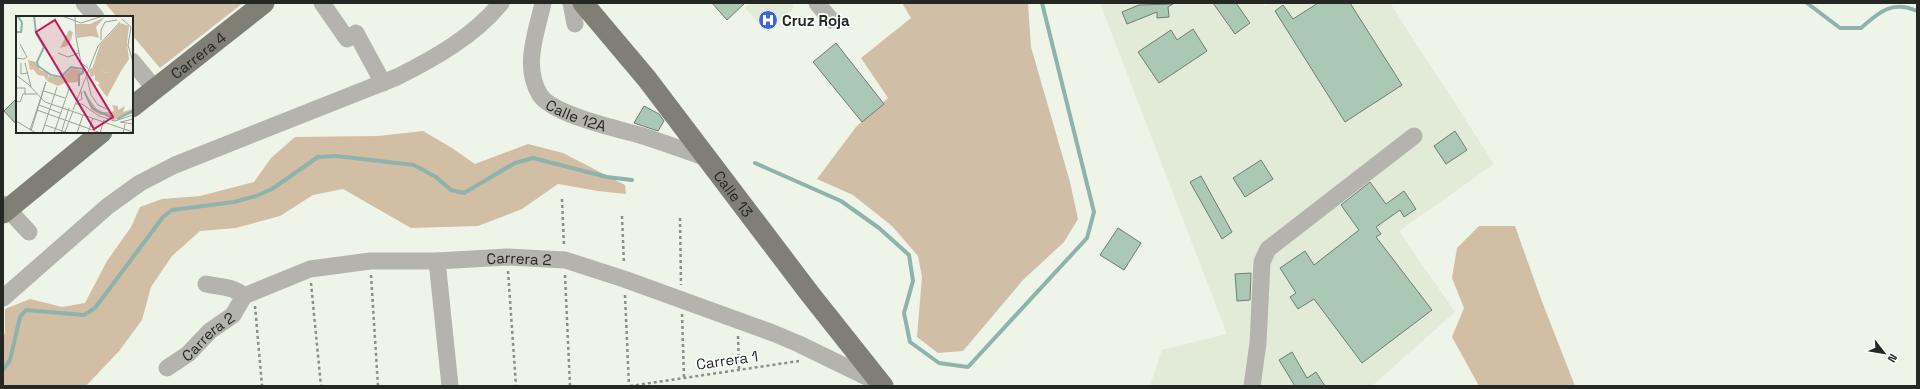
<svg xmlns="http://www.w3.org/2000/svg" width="1920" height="389" font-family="'Space Grotesk',sans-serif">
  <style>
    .built { fill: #e1ebd8 }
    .green { fill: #d0bea6 }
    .forest { fill: #d2bea4 }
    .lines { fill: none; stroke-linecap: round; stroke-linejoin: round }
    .stream { stroke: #8db3ac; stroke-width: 4 }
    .building { fill: #abc8b4; stroke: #717b74 }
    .path { stroke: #8b8f87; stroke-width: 2.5; stroke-dasharray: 3 3; stroke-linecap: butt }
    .minor { stroke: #b4b3ae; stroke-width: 17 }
    .major { stroke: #807f76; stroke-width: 21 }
    .labels { text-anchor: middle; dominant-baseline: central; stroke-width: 3.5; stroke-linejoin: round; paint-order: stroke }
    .poi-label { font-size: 15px; font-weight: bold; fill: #252723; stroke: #fff; text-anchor: start }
    .street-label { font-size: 15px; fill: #252723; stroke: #fff }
    .inset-river { fill: none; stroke: #8db3ac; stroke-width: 2 }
    .inset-road { fill: none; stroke: #9ea299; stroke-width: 1 }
    .view { fill: #c2185b; fill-opacity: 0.15; stroke: #c2185b; stroke-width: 2 }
    .inset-edge { fill: none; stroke: #252723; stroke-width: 2 }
  </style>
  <rect width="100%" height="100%" fill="#eef4e8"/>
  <!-- built -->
  <path class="built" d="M750,3H791L794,7L767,32L745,8Z
    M1100,3H1263L1264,6L1269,3H1390L1494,164L1399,231L1455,312L1372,386H1150L1162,350L1227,334Z"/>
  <!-- green -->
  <path class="green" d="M105,3H243L160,68L132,35V17H117Z
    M902,3H1028L1031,47L1070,182L1078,219L1064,242L1023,280L963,351L938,353L917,337L922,277L918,256L892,226L853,195L817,179L856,127L888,98L861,58L911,18Z"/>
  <!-- forest -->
  <path class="forest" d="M423,131L452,148L475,164L528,144L563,153L625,185L626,194L598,191L558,184L522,209L478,226L411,228L343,189L313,195L280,216L236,228L200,231L172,256L151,287L142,320L120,350L86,386H3V337L5,333V309L30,299L62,307L85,303L107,261L131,227L140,207L162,199L200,196L254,182L271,158L295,137L378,136Z
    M1479,226H1515L1541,299L1575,386H1479L1452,337L1464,308L1452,278L1457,248Z"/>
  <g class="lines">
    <!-- stream -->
    <path class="stream" d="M1807,3L1840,28H1861C1879,12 1892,0 1917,11
      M755,163L841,201L879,228L909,255L913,281L904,313L910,342L939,363L968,367L1087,238L1094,212L1042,3
      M3,370L10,360L20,317L26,310L84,315L95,308L163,217L172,210L234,202L256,196L272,189L318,157L336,156L414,165L436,177L451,190L464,193L515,163L533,158L607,177L632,180"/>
  </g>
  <!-- building -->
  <path class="building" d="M712,3H745L727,20Z
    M1213,3H1236L1250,23L1235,34Z
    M1318,3H1350L1402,85L1345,122L1275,11L1283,5L1293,19Z
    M1173,4L1168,7L1169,17L1157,18V12L1127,24L1122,12L1139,5Z
    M1193,29L1207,51L1159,83L1138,52L1171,30L1177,40Z
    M836,43L884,104L862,122L813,62Z
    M17,98V125L4,111Z
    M644,106L659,114L664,121L658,131L634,123Z
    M1455,131L1467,150L1446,164L1434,146Z
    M1261,160L1273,179L1245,197L1233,178Z
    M1201,176L1232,232L1222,239L1190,182Z
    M1370,182L1386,204L1404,191L1416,209L1404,217L1400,210L1376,227L1381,234L1376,237L1432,310L1362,363L1314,299L1298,309L1290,297L1296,293L1280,268L1305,251L1314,265L1359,230L1341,205Z
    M1118,228L1141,243L1124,270L1100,255Z
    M1251,273L1250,300L1237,301L1235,274Z
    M1292,352L1307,378L1316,372L1325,386H1295L1279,360Z"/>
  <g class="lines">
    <!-- path -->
    <path class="path" d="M562,199L564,246
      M622,216L624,264
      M680,218L681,285
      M508,271L516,386
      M371,275L378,386
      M565,275L570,386
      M311,283L321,386
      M625,295L629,386
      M255,306L262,386
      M682,314L684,377
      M738,336L739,369
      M630,386L799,361"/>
    <!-- minor -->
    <g class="minor">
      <path d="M84,3L96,17"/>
      <path d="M322,3L347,39L356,33L383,83"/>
      <path id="s1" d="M543,3C537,31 522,66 540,95C553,115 619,129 643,136C664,143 685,150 706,158"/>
      <path d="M571,3L575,24"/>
      <path d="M817,3L831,20"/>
      <path d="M132,61L155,89"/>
      <path d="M3,204L29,232"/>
      <path d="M437,261L450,386"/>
      <path d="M206,284C219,287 233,286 244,296"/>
      <path d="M3,298L108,206L140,183L175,165L397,77C435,58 474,36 501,3"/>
      <path id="s2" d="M167,368L188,354L210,331L233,315L244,296L310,269L370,261H437L507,257L565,260L624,279L773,333L799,344L881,384"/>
      <path d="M1252,386L1258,343L1262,262L1268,249L1414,136"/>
    </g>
    <!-- major -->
    <g class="major">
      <path id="s3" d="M583,3L647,79L810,294L883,386"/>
      <path id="s4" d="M132,107L264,3"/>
      <path d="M3,213L102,132"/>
    </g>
  </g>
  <!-- icons -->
  <defs>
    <g id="hospital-disc" transform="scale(1)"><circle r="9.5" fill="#3c65d6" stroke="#fff"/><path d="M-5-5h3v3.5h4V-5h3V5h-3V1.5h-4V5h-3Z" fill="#fff"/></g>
  </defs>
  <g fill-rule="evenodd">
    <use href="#hospital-disc" x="768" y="20"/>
  </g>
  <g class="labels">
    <!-- poi labels -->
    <g class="poi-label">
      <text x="782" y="20">Cruz Roja</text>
    </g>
    <!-- street labels -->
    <g class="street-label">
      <text stroke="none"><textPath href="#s4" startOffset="84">Carrera 4</textPath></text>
      <text stroke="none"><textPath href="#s1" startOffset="137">Calle 12A</textPath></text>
      <text stroke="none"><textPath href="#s3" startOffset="243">Calle 13</textPath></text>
      <text stroke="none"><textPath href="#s2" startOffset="388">Carrera 2</textPath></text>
      <text stroke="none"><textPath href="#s2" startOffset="52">Carrera 2</textPath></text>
      <text transform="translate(727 360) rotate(-8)">Carrera 1</text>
    </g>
  </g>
  <!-- overview -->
  <g transform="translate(16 16)">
    <rect width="117" height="117" fill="#eef4e8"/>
    <path d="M89,1L80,11L83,22L75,20L61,22L60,8H74ZM104,7L113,10L111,27L113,43L105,55L87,57L85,53H76L84,29ZM56,52L67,55L63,59L62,66L48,67L42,70L31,65L33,60L46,62Z" fill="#d0bea6"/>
    <path d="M53,14L57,16L55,24L51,30L44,32ZM12,44L20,46L24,54L33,57L31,65L28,60L22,59L17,53L14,54ZM99,47L105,55L91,81L82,69L84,67L79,64V59L75,61L73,55L75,52L85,53L87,57L94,56V49ZM68,76L83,96H96L98,94L96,89L102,90V94L109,90L107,96L117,93V97L98,104L90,99H84L76,94Z" fill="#d2bea4"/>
    <path class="inset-river" d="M18,0L20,17L28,31L21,46L22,50L35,59L45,61L55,51L67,53V57L63,59V70M0,16H5L6,7L2,0M68,75L76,92L98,103M101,103L117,95"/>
    <path class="inset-road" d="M46,0L65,7L87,0M59,0L60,21L65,47L72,52M106,3L115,11L112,29L117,46M85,24V14L89,6L101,4M42,37L52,41L63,37M0,42L8,43L11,41L4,28M5,47V58L12,57M9,47L15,71M0,59L12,68L29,86L108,113L107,117M71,61L75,79L82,89L91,93M0,72H9V78M28,75L49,82M0,85L4,86L7,78H21M60,86L66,83L65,75M60,88H66L83,100L99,105L117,99M23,89L44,97M21,94L85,117M57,94L82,30L104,6M0,105L20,117M104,106L117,108M105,106L117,103M109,108L108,113L117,116M29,109L52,117M14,114L30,66L15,115M49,116L57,95M26,117L41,71M38,117L54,70M45,117L53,92M61,117L67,99M72,117L77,102M84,117L88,104"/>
    <path class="view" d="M39,4L97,101L78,113L20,16Z"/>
    <rect width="117" height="117" class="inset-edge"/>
  </g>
  <!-- border -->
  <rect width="1920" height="389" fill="none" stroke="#252723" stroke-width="8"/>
  <!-- north arrow -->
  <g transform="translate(1884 353) rotate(121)" stroke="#ffffff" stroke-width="3" paint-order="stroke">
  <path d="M0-3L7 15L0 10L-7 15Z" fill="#252723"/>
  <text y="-6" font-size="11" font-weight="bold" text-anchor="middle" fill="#252723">N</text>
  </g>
</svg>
